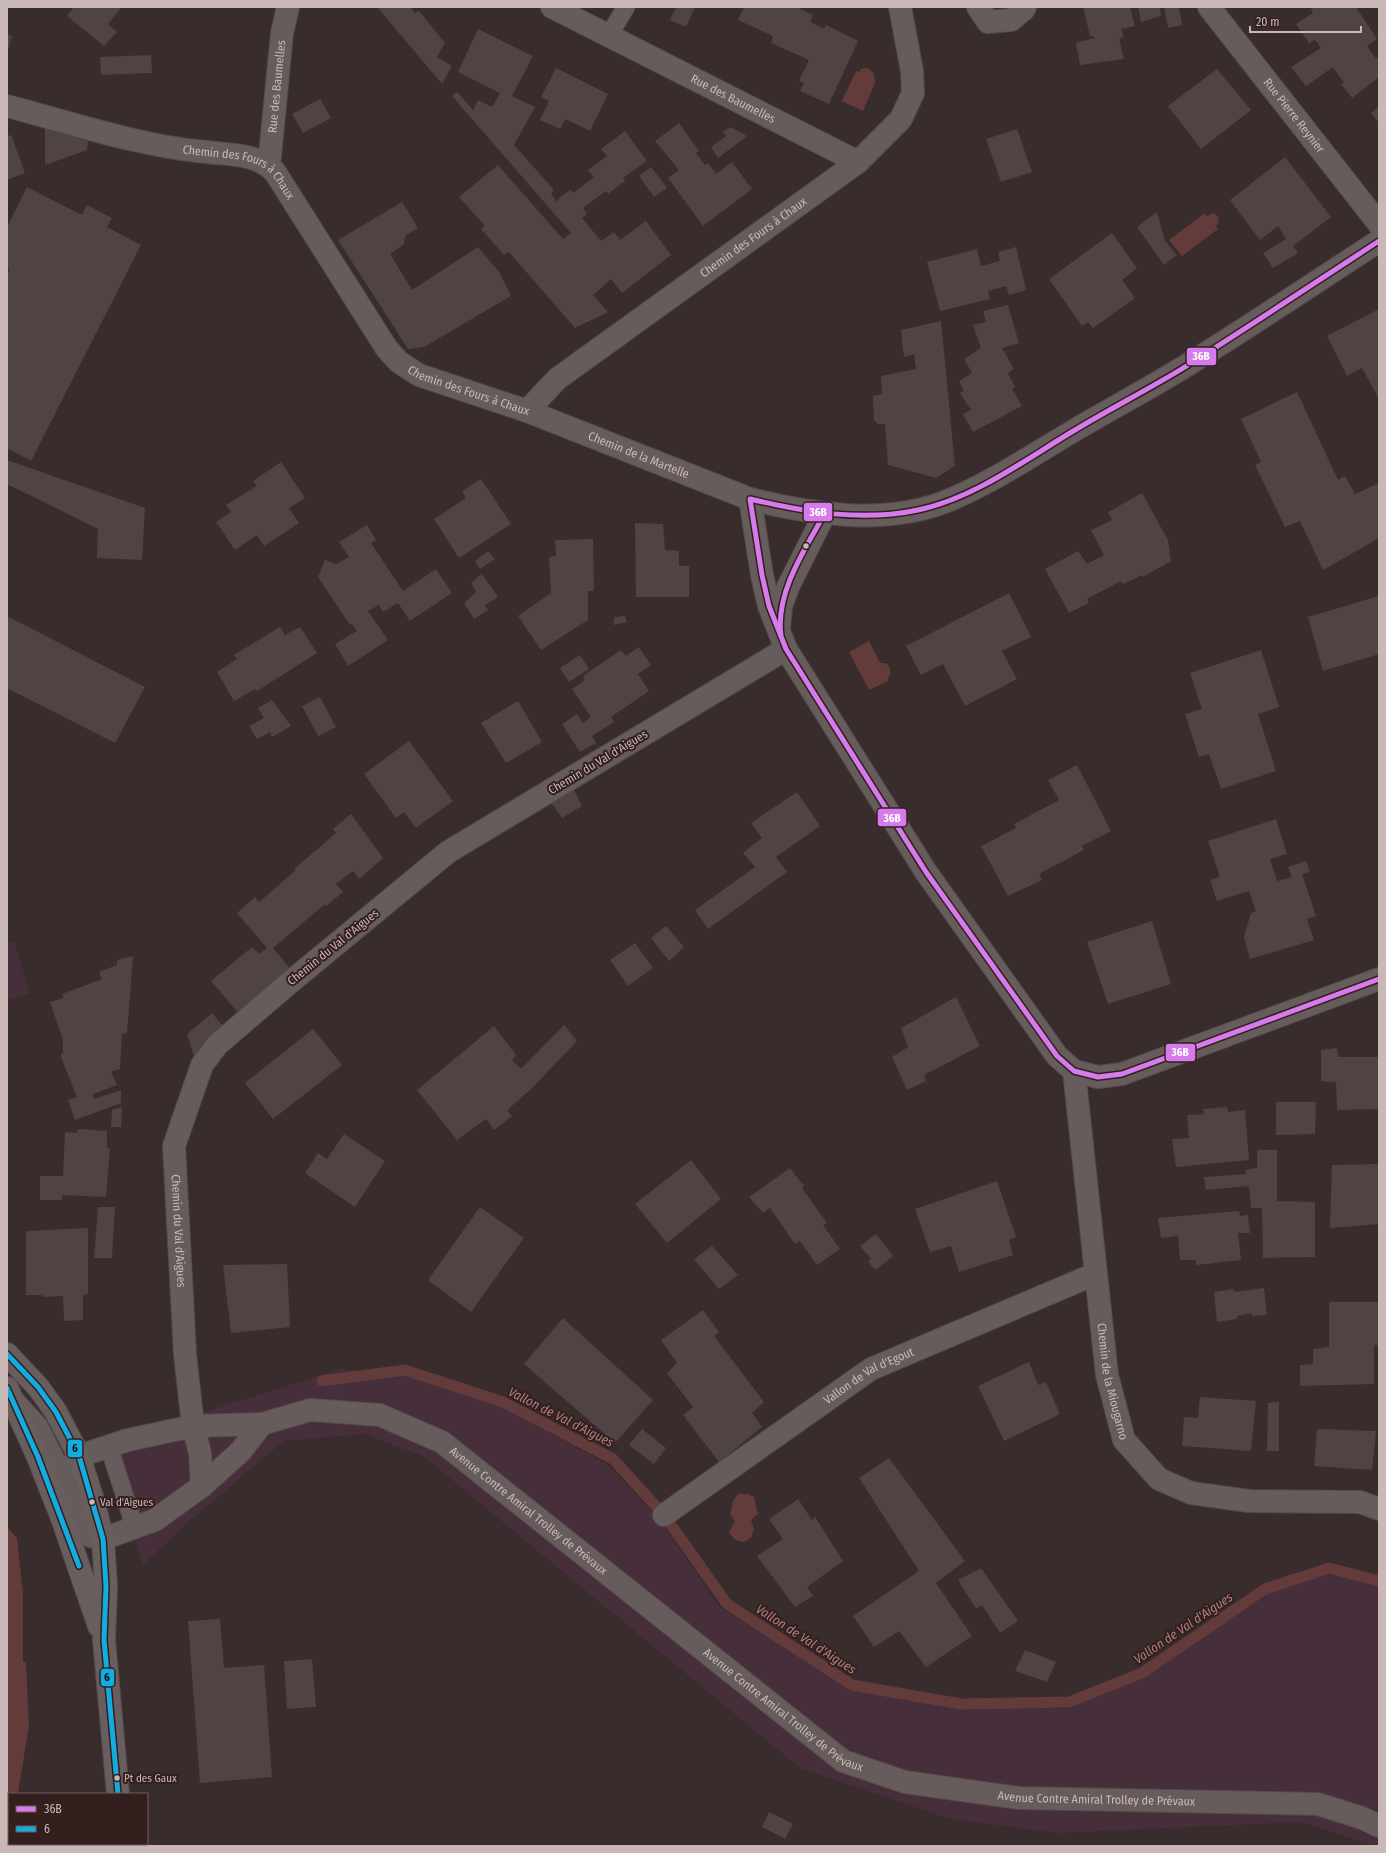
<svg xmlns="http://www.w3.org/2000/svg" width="1386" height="1853" font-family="'Fira Sans Condensed',sans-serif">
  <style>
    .green { fill: #462f3b }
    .water { fill: #633b3b }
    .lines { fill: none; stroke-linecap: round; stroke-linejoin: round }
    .stream { stroke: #633b3b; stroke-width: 11 }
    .building { fill: #4f4443 }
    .service-casing { stroke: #534a4a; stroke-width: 19 }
    .minor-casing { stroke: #534a4a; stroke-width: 24 }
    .tertiary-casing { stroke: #534a4a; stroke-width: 24 }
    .primary-casing { stroke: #564a4a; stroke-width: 24 }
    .service { stroke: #675c5c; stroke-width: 17 }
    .minor { stroke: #675c5c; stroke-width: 22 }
    .tertiary { stroke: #675c5c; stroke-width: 22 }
    .primary { stroke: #695e5e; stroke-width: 22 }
    .bus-1-casing { stroke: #341f1f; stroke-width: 8 }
    .bus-2-casing { stroke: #341f1f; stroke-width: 8 }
    .bus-1 { stroke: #d67bec; stroke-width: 5 }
    .bus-2 { stroke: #12ade0; stroke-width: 5 }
    .bus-dot { fill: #cab8b6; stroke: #341f1f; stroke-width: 1.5 }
    .labels { text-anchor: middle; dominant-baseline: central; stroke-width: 4; stroke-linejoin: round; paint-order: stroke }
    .bus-label { font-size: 11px; fill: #cab8b6; stroke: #341f1f; text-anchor: start }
    .street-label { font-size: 12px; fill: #cab8b6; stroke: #341f1f }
    .water-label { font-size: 13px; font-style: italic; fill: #b07f7f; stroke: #341f1f }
    .line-badge { stroke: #341f1f; stroke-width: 1.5 }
    .badge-label { font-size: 11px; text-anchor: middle; font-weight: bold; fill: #fff }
    .pale-badge-label { font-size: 11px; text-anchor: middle; font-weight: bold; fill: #111 }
  </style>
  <rect width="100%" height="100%" fill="#392c2c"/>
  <!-- green -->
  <path class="green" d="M14,941L30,993L7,1000V943Z
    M340,1369L408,1375L500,1406L607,1464L661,1521L719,1607L853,1688L966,1706L1066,1709L1142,1675L1260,1593L1329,1573L1379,1585V1846H1374L1302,1822L1058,1833L950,1819L800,1768L423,1456L365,1434L284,1441L187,1523L143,1565L104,1444Z"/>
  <!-- water -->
  <path class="water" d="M868,68L874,73L875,83L863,111L842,101L856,71L859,72L861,69Z
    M1205,213L1207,216L1213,213L1218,216L1219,222L1216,226L1218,229L1182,256L1169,240Z
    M869,641L880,663H886L890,668V676L888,677V681L869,690L849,652Z
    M738,1494H748L754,1497L758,1514L751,1520L754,1529L751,1538L743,1542L735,1540L729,1533L735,1521L730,1514L733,1501Z
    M7,1527L17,1538L23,1593V1662H26L29,1725L18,1794H9V1846H7Z"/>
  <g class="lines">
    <!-- stream -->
    <path class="stream" d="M322,1381L405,1370L503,1402L613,1459L664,1515L727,1604L852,1685L961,1704L1069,1702L1142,1673L1265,1589L1329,1568L1379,1581"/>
  </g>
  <!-- building -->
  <path class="building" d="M70,7H122L108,24L117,32L104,46L67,16L73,9Z
    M377,7H410L415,13L419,11L445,43L437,57L452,66L442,84Z
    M676,7H695L686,27L670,20Z
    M744,7H797L813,15L810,22L824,29L826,25L858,41L829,104L800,91L804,83L799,81L809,60L771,43L773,36L738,20Z
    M1083,7H1130L1135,26L1121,29L1124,37L1119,39L1124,59L1080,65L1076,43L1094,38L1093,36H1090Z
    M1138,7H1160L1161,16L1141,22Z
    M1164,7H1179L1182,25L1168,28Z
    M1314,7H1356L1377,39L1367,46L1376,59L1379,56V77L1352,98L1341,84L1344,83L1333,67L1306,86L1291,67L1321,48L1315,40L1309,43L1296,24L1313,13L1311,9Z
    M478,29L533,56L512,96L535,107L514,145L554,190L551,194L557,202L560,197L570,190L573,193L594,177L588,170L607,156L601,149L625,131L647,161L623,178L625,181L608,194L606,191L583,208L587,214L582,218L601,241L614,232L620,240L646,221L671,255L622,293L611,279L593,295L608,312L575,328L509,252L504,255L481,229L485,226L459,197L498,165L563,239L571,233L452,96L457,92L473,110L478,100L492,107L500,93L458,72Z
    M7,34L12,36L7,54Z
    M151,55L152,73L101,75L100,57Z
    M556,68L608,94L590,131L565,119L560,129L540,120L549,101L541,97Z
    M1217,69L1251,110L1201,149L1168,106Z
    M320,99L331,118L303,133L292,114Z
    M1379,107V123L1371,113Z
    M679,123L699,151L696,153L705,165L708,163L716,174L732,162L752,189L703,226L668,178L679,170L655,141Z
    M730,127L747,136L718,158L711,147L726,136L723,132Z
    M45,128L88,141L87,150L45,165Z
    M1017,129L1032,172L1001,182L986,139Z
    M11,135L25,173L7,180V136Z
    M1285,157L1331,217L1293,246L1298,253L1273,268L1263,253L1286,239L1278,226L1260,240L1230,200Z
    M651,167L667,188L654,197L639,176Z
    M27,187L82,215L87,205L112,218L107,227L141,245L31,461L7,448V275L10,269L7,268V227Z
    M402,202L418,228L405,236L404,244L390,254L412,290L478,247L499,272L511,296L424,347L408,349L338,240Z
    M1157,212L1165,241L1177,255L1164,265L1137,227Z
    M1112,233L1137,268L1122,280L1135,298L1093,328L1088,322L1082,326L1049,279Z
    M1016,247L1026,290L1009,295L1006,286L988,291L990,299L940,311L927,262L977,249L981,266L1000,261L998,252Z
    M1008,305L1019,343L1002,348L1014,369L1008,373L1015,387L1012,389L1022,406L973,432L963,414L971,410L960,393L964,391L959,381L972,373L964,359L981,348L973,325L986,322L983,311Z
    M1379,309V399L1362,368L1347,376L1327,336Z
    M941,321L955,466L936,478L888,465L885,424H878L874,420L873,396L882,394L881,376L916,369L914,354L904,357L901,330Z
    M1297,392L1338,480L1345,476L1355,494L1379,483V538L1323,570L1300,521L1285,527L1255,465L1261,462L1241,419Z
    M7,460L145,508L142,560L97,558L98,529L7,484Z
    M281,462L305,498L289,508L299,523L264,546L257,535L235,550L216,522L231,512L226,505L257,486L253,481Z
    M481,479L511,524L459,558L434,519L466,498L462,491Z
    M1142,493L1168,540L1171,561L1143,577L1142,575L1123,584L1121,581L1087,599L1089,603L1069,613L1045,569L1078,551L1087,564L1104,555L1091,530L1112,520L1108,512Z
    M635,523L663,524L665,550L679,551V566H689V597H636Z
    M367,525L376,540L371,543L403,591L436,569L452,593L410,621L398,603L383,612L379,605L368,611L388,640L348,666L335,644L357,631L352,624L350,625L318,577L325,560L336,564L349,557L339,542Z
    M593,539L594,591H588V620L541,650L518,616L551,593L549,557L556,556L555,540Z
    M488,551L495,559L480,569L475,561Z
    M482,574L498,597L485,605L488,610L474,619L464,603L476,592L471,583Z
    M1009,593L1031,637L1002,651L1017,679L965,706L943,664L921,675L906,646Z
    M1379,596V654L1323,671L1308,617Z
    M7,616L145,687L115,743L7,688Z
    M625,616L627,622L614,625V617Z
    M280,627L285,635L300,627L317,653L257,691L255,689L234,701L217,672L237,659L234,655Z
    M639,647L651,665L638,674L649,691L611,717L614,722L592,736L596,743L580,752L562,724L577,714L583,723L591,717L572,689L585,680L583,676L621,650L626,656Z
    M1261,650L1279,707L1258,714L1276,771L1221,789L1209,754L1199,757L1185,714L1202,709L1190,673Z
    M580,655L589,669L569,682L560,668Z
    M320,697L336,727L318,736L302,706Z
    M272,700L291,726L272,737L270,732L257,739L249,726L264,718L258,708Z
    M518,701L542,742L506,763L481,723Z
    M409,741L453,801L416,828L404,812L396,818L364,774Z
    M1077,765L1111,831L1082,846L1084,850L1039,874L1042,880L1008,896L981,846L1016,828L1014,824L1059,800L1048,780Z
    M572,786L582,806L562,818L548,798Z
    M797,792L820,826L776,857L787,872L708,929L695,910L755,867L743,853L762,838L751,823Z
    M351,814L383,858L359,879L353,871L336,884L343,892L326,906L325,904L273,948L293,972L241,1016L211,981L252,947L259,954L267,948L237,913L255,897L259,902L296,870L294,869L336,833L333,829Z
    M1276,819L1287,854L1270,859L1277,881L1292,877L1288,867L1306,861L1310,872L1302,874L1316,916L1307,919L1314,940L1250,959L1244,937L1251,913L1256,911L1249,891L1217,901L1210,880L1220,877L1208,841Z
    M1152,921L1171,984L1108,1004L1087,942Z
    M666,926L684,947L669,961L651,938Z
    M635,943L653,968L628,986L610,960Z
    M133,956L127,1033L122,1034L120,1069L111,1072L117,1085L93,1094L94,1099L121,1090V1103L75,1120L68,1100L77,1097L61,1057V1054L63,1053V1040L50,1002L64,998L62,994L102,979L99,972L117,965V960Z
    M956,997L980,1046L924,1075L926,1081L907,1090L892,1057L908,1047L901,1028Z
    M212,1013L225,1029L194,1056L187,1034Z
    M564,1025L577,1041L531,1089L507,1110L512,1116L494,1130L486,1119L457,1140L417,1090L494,1026L516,1055L512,1060L521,1069Z
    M313,1029L342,1065L273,1119L245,1083Z
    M1337,1048L1338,1057H1379V1109L1337,1110L1336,1082L1321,1081V1050Z
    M1276,1102H1316L1315,1134L1276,1135Z
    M122,1107L121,1127H111L112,1110Z
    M1227,1107L1228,1112L1245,1110L1249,1160L1176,1167L1172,1139L1189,1138L1187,1115L1204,1114L1203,1109Z
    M79,1129L107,1131V1148H110L106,1197L62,1195V1200H40V1176H63L65,1132L76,1133Z
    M344,1134L385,1161L355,1207L305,1173L318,1153L327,1159Z
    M1257,1150H1277V1201L1315,1202V1257L1263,1258L1262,1208H1251L1249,1186L1206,1190L1204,1177L1246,1174L1245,1170L1257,1168Z
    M691,1160L721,1199L667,1243L635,1204Z
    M1379,1164V1224L1330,1228L1332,1165Z
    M790,1168L804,1186L802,1188L827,1223L823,1225L840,1249L817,1265L800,1241L795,1244L770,1208L763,1213L749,1197Z
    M997,1181L1016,1237L1009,1240L1013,1255L959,1272L951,1246L930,1252L915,1209Z
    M98,1207H115L112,1258H94Z
    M480,1207L524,1238L471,1312L428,1280Z
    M1239,1211L1240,1216L1248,1215L1250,1233H1238L1241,1260L1196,1265V1260H1180L1178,1236L1161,1238L1158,1218Z
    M88,1228V1294L83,1295V1320L64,1321L63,1296L43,1297L42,1295H26V1231Z
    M876,1234L893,1256L876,1270L868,1262L871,1259L860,1246Z
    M712,1246L738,1275L719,1289L694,1259Z
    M287,1264L290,1327L231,1333L223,1265Z
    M1264,1288L1267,1315L1252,1316L1251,1313L1237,1316V1319L1217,1322L1214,1292L1233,1289L1234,1292Z
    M1329,1302H1379V1345H1374V1384L1300,1386V1365L1313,1364V1349L1329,1347Z
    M703,1310L719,1332L714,1336L764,1402L752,1413L762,1427L719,1462L683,1415L693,1407L667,1373L677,1363L661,1340Z
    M563,1318L653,1400L615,1443L524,1364Z
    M1029,1362L1038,1385L1046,1382L1060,1414L1004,1441L978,1386Z
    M1200,1397L1256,1401L1251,1451L1182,1446L1184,1417L1198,1418Z
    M1279,1402V1451H1267L1268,1403Z
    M642,1429L666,1448L654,1464L629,1445Z
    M1317,1429L1376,1431L1372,1470L1314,1466Z
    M889,1458L965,1561L936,1583L972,1636L926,1667L899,1631L874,1647L853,1616L919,1571L859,1478Z
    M798,1499L812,1520L815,1517L843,1561L807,1587L813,1596L795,1607L757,1556L783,1539L769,1519Z
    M981,1568L1018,1621L1000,1633L982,1605L976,1609L958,1580Z
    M220,1619L224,1668L264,1665L272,1777L200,1783L188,1621Z
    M1025,1650L1056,1662L1047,1682L1015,1671Z
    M312,1659L316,1707L287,1709L284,1661Z
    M769,1812L793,1824L785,1839L762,1827Z"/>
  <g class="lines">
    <!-- service casing -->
    <g class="service-casing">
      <path id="service" d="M609,35L626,7
        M109,1447L135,1528"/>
    </g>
    <!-- minor casing -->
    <g class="minor-casing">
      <g id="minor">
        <path id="s1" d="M552,7L858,162"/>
        <path d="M978,7L988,22L1011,20L1024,9L1025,7"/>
        <path id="s2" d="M1209,7L1379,224"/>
        <path id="s3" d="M269,166L282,33L288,7"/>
        <path id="s4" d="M527,411L557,379L858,162L901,119L913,93L912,71L900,7"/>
        <path d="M750,499L762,575L769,606L786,649L926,872L1057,1056L1074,1071L1098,1077L1122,1074L1379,979"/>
        <path d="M779,629L781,606L788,587L825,513"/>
        <path id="s5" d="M786,649L448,852L288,984L217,1045L202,1065L174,1146L185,1354L193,1426L262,1424L310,1410L380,1415L442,1442L843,1761L905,1782L1019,1798L1318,1804L1362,1818L1379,1826"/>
        <path id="s6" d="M1074,1071L1107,1375L1124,1440L1159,1479L1191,1493L1249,1501L1360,1502L1379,1509"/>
        <path d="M16,1404L37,1427L62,1477L80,1527L90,1536L103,1539L155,1520L202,1486L200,1453L193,1426L128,1440L79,1456L62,1477V1518"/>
        <path d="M202,1486L240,1452L262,1424"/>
        <path id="s7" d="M664,1515L871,1369L1095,1274"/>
      </g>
    </g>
    <!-- tertiary casing -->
    <g class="tertiary-casing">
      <g id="tertiary">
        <path id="s8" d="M7,106C72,123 139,146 206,152C230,155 257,153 275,172L387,349L399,362L419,375L527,411L750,499C810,514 882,525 942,503C987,486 1034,454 1075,430C1114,407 1154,386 1192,362C1255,323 1317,281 1379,241"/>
      </g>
    </g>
    <!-- primary casing -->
    <g class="primary-casing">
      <path id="primary" d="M7,1354L38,1387L56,1412L79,1456L93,1500L103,1539L106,1586L104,1640L118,1794
        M7,1388L38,1457L62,1518L99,1626
        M122,1844V1846"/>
    </g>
    <!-- service -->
    <use href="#service" class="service"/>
    <!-- minor -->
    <use href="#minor" class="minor"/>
    <!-- tertiary -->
    <use href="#tertiary" class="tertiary"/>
    <!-- primary -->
    <use href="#primary" class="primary"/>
    <!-- bus-1 casing -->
    <g class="bus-1-casing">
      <path id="bus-1" d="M1379,241C1313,284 1247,328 1180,370C1145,391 1110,409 1075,430C1026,459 975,498 918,510C862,522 805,512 750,499L762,575L769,606L786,649L926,872L1057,1056L1074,1071L1098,1077L1122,1074L1379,979
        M781,636C775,593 805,549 825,513"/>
    </g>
    <!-- bus-2 casing -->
    <g class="bus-2-casing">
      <path id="bus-2" d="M7,1354L38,1387L56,1412L79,1456L103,1539L106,1586L104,1640L118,1794
        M7,1388L38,1457L79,1566"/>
    </g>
    <!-- bus-1 -->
    <use href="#bus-1" class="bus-1"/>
    <!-- bus-2 -->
    <use href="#bus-2" class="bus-2"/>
  </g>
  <!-- markers -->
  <g class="bus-dot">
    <circle cx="806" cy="546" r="3.5"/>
    <circle cx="92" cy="1502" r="3.5"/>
    <circle cx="117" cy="1778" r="3.5"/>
  </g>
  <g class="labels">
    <!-- bus labels -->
    <g class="bus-label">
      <text x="100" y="1502">Val d'Aigues</text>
      <text x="124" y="1778">Pt des Gaux</text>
    </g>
    <!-- street labels -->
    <g class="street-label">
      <text stroke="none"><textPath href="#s3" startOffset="80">Rue des Baumelles</textPath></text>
      <text stroke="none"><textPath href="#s1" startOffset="203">Rue des Baumelles</textPath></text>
      <text stroke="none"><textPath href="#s2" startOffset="138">Rue Pierre Reynier</textPath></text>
      <text stroke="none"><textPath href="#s8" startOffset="245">Chemin des Fours à Chaux</textPath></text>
      <text stroke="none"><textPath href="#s4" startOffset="286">Chemin des Fours à Chaux</textPath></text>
      <text stroke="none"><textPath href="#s8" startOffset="581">Chemin des Fours à Chaux</textPath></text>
      <text stroke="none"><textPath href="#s8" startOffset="763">Chemin de la Martelle</textPath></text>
      <text transform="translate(598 762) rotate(-31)">Chemin du Val d'Aigues</text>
      <text transform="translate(333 947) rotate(-39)">Chemin du Val d'Aigues</text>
      <text stroke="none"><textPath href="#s5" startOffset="891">Chemin du Val d'Aigues</textPath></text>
      <text stroke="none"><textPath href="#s7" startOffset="248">Vallon de Val d'Egout</textPath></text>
      <text stroke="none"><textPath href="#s6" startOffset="313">Chemin de la Miougarno</textPath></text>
      <text stroke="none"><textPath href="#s5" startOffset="1454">Avenue Contre Amiral Trolley de Prévaux</textPath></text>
      <text stroke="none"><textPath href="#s5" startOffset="1778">Avenue Contre Amiral Trolley de Prévaux</textPath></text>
      <text stroke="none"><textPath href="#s5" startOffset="2114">Avenue Contre Amiral Trolley de Prévaux</textPath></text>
    </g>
    <!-- water labels -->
    <g class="water-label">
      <text transform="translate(561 1417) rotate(27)">Vallon de Val d'Aigues</text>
      <text transform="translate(1183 1628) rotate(-34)">Vallon de Val d'Aigues</text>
      <text transform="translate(806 1639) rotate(33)">Vallon de Val d'Aigues</text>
    </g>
  </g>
  <g class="line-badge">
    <rect x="1186" y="347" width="31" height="19" rx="4" fill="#d67bec"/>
    <rect x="803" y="502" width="30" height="20" rx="4" fill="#d67bec"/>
    <rect x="877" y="808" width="30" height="19" rx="4" fill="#d67bec"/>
    <rect x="1165" y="1043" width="31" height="19" rx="4" fill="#d67bec"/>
    <rect x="67" y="1439" width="16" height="19" rx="4" fill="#12ade0"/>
    <rect x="100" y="1668" width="15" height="19" rx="4" fill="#12ade0"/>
  </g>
  <g class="badge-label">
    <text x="1201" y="360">36B</text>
    <text x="818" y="516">36B</text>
    <text x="892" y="822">36B</text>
    <text x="1180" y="1056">36B</text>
  </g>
  <g class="pale-badge-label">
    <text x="75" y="1452">6</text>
    <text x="107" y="1681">6</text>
  </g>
  <!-- border -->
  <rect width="1386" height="1853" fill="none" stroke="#cab8b6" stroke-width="16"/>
  <!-- legend -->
  <rect x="8" y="1793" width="140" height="52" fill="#341f1f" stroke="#705c5b"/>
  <rect x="16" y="1806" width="20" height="6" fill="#d67bec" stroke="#705c5b"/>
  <text x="44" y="1813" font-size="12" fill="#cab8b6">36B</text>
  <rect x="16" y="1826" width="20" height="6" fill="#12ade0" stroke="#705c5b"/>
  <text x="44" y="1833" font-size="12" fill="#cab8b6">6</text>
  <!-- scale -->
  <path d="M1250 26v6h111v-6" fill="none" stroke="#cab8b6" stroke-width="2"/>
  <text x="1256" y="26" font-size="12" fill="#cab8b6" stroke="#341f1f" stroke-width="3" paint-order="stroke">20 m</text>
</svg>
